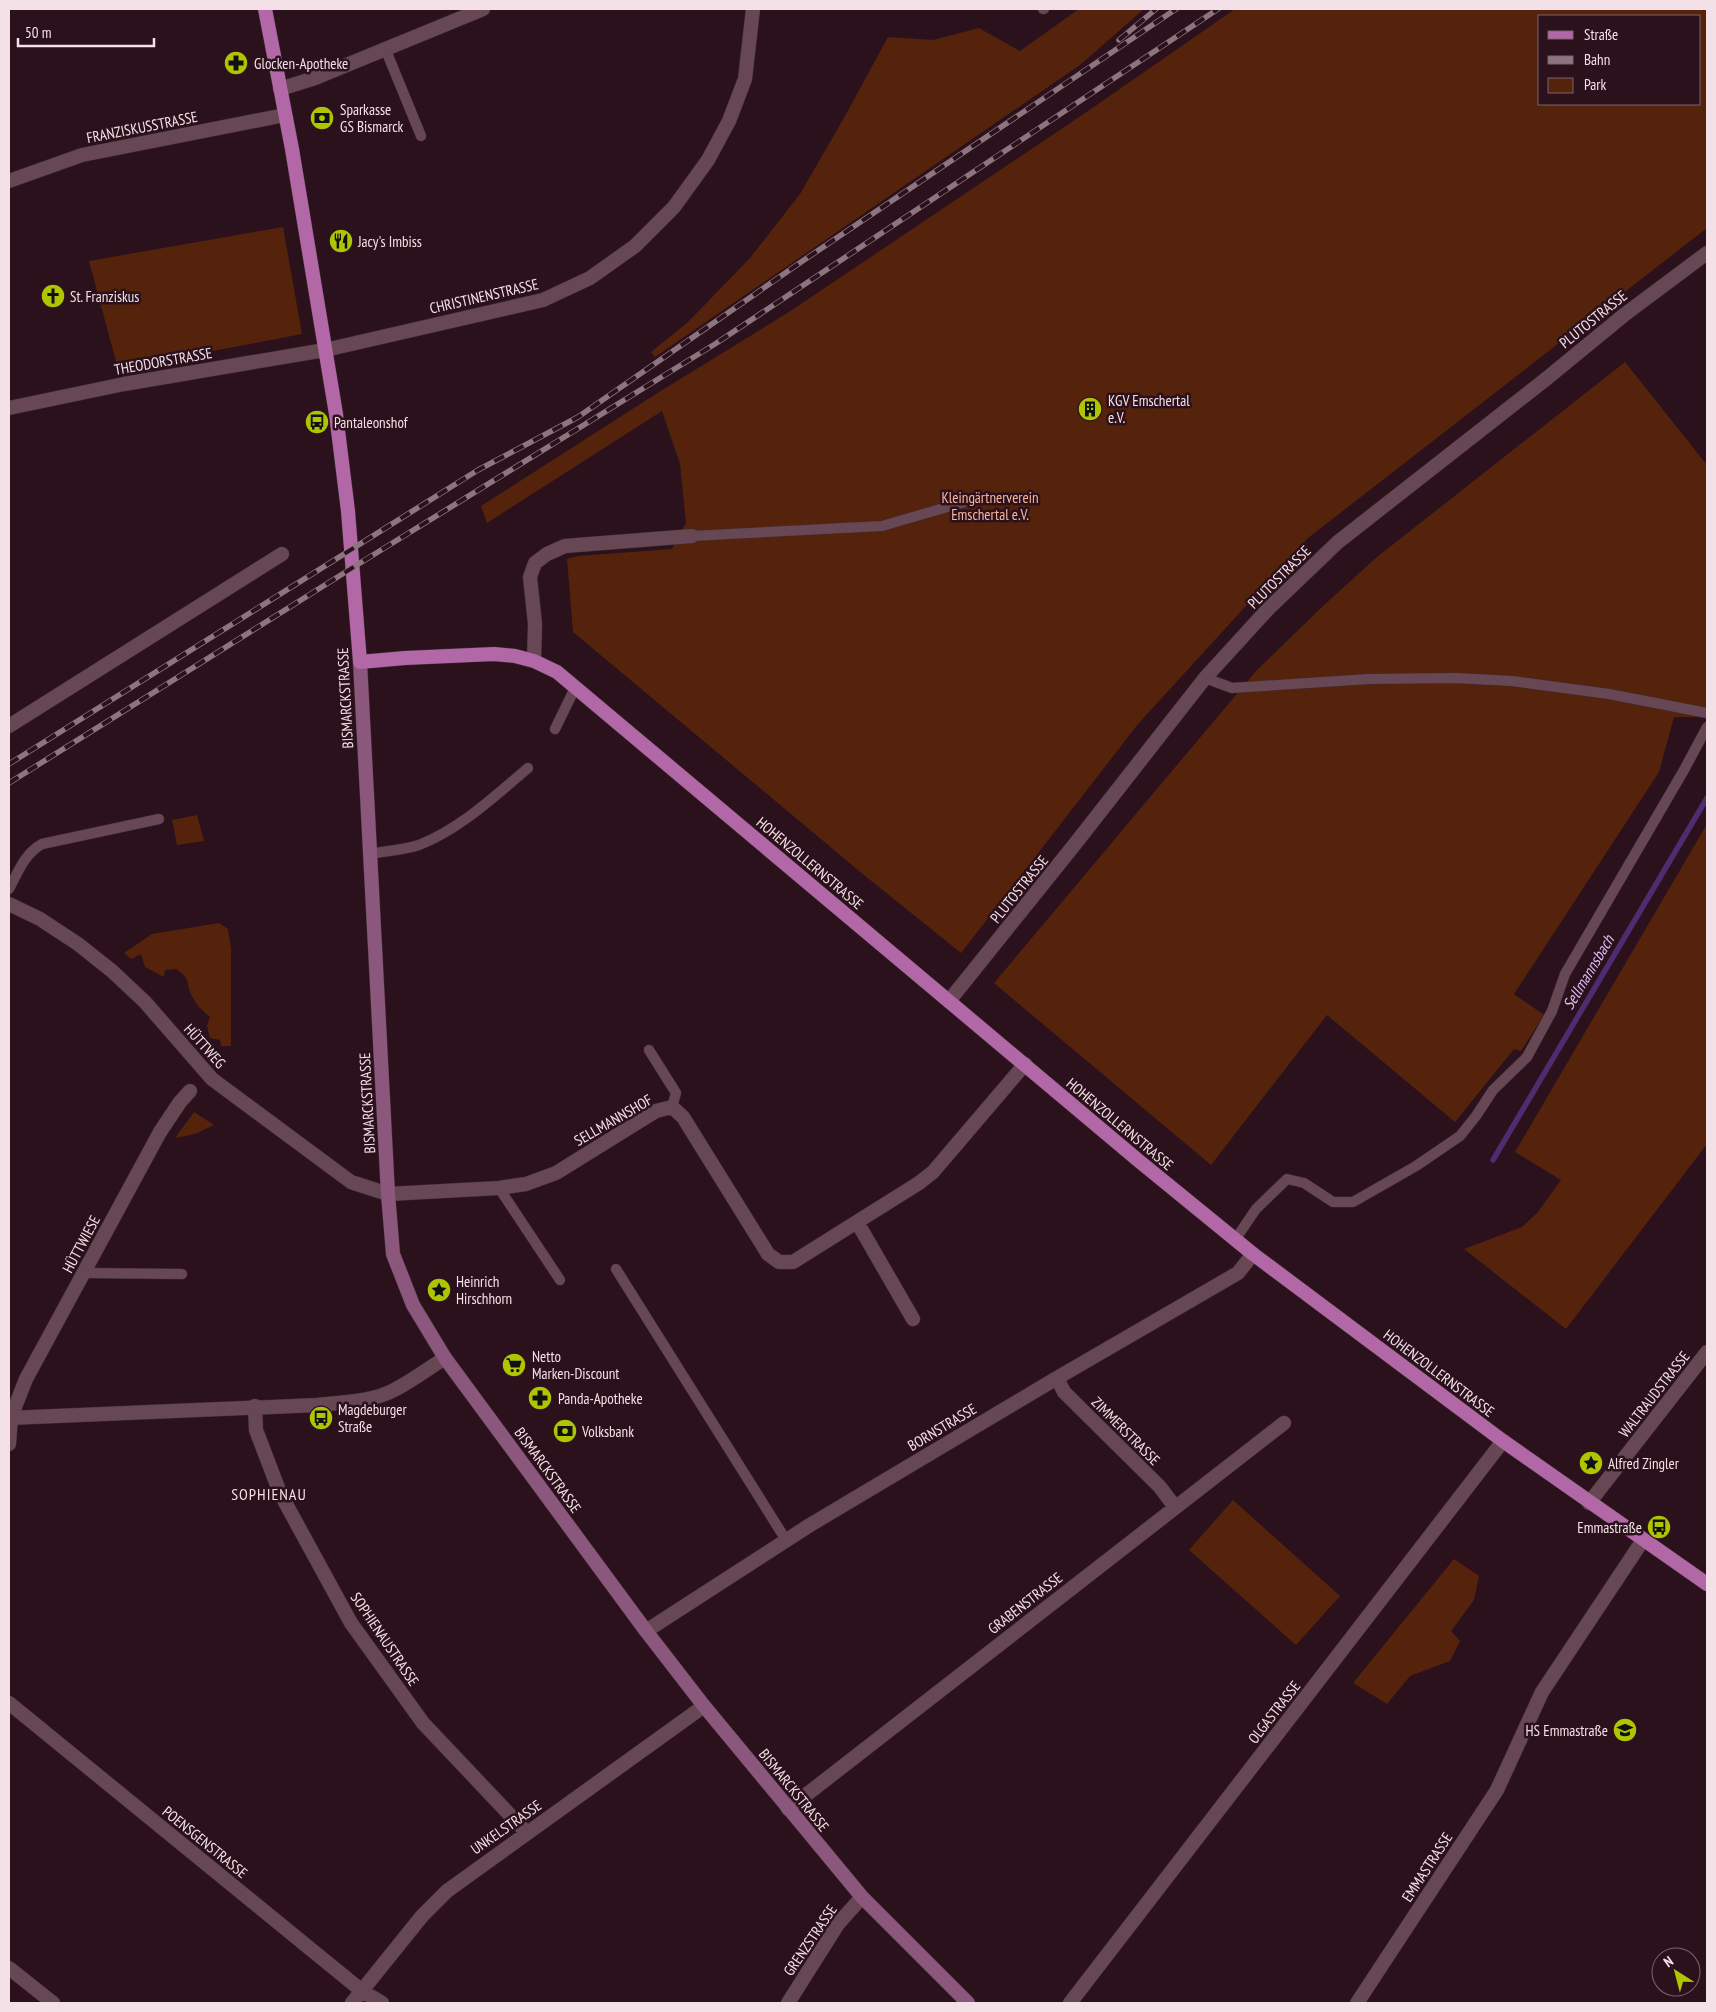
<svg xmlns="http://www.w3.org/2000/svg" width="1716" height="2012" font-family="'PT Sans Narrow',sans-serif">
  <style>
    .green { fill: #55230c; fill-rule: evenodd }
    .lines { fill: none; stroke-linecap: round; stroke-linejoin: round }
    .stream { stroke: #4f2c70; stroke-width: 5.5 }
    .service-casing { stroke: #3f2d34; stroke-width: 11 }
    .minor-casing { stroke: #3f2d34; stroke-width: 15 }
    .tertiary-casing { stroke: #3f2d34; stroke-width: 15 }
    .secondary-casing { stroke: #3f2d34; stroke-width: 15 }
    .primary-casing { stroke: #3f2d34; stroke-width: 15 }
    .service { stroke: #664753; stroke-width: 10 }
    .minor { stroke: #664753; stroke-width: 14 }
    .tertiary { stroke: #664753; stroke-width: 14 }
    .secondary { stroke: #8c577c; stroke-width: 14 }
    .primary { stroke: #b267a6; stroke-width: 14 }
    .rail-casing { stroke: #8c757e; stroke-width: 5.5 }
    .rail { stroke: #2b111c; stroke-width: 4; stroke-dasharray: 11; stroke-linecap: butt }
    .labels { text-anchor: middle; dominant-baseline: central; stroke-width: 5; stroke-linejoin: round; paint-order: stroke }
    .poi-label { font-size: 15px; fill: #f4e1e7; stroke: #2b111c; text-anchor: start }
    .street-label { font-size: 15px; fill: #f4e1e7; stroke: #2b111c }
    .park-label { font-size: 15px; fill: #f9b69a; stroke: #2b111c }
    .water-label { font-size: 16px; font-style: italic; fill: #dabffb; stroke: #2b111c }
    .neighbourhood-label { font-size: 16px; letter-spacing: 1px; fill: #f4e1e7; stroke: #2b111c }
  </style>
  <rect width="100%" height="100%" fill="#2b111c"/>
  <!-- green -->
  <path class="green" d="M1079,9H1144L1080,65L655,357L651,352L688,322L750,258L800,194L845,116L888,37L933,40L979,28L1020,51Z
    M1235,9H1707V228L1308,538L1138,724L961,953L864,875L573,632L567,559L578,556L672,549L686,523L680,464L662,411L487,523L481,506L659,392L789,312L1088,111ZM1540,16H1700V104H1540Z
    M283,227L302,334L118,369L89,261Z
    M1625,362L1707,465V717H1674L1659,772L1514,994L1544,1015L1521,1051L1514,1049L1455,1122L1327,1015L1211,1165L994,983L1256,671L1323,606L1377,557Z
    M197,815L204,841L177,845L172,820Z
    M1707,824V1144L1566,1329L1464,1249L1522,1227L1538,1212L1561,1180L1515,1152Z
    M219,923L228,929L231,949V1046H221L220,1040L210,1038L207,1026L210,1017C203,1011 196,1005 192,996C185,981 192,980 176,969L165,970L164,977L145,967L141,954L131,959L124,953L152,934Z
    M194,1112L214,1125L195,1134L175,1138Z
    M1233,1500L1340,1596L1296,1645L1189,1550Z
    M1454,1559L1479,1576L1474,1600L1451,1631L1460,1641L1450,1661L1410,1676L1387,1704L1353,1683Z"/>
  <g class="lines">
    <!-- stream -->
    <path class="stream" d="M1493,1160L1707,798"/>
    <!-- service casing -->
    <g class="service-casing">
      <path id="service" d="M1043,9H1044
        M385,48L421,136
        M692,536L882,526L975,499
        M1205,678L1232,688L1369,679L1455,678L1512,681L1609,694L1707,713
        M555,729L576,686
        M370,854C385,851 404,850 419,845C460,829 495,796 528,768
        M9,889C18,872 25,853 42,844L159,819
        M649,1050L676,1093L672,1107
        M499,1188L560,1280
        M1235,1240L1256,1209L1287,1179L1304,1183L1333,1202H1353L1416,1166L1460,1136L1476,1116L1493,1090L1527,1057L1552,1011L1565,974L1684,770L1707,727
        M616,1269L786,1540
        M84,1273L182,1274"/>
    </g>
    <!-- minor casing -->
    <g class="minor-casing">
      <path id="minor" d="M280,89L315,78L483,9
        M9,181L82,155L285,115
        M9,408L124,384L325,350L543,300L590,278L635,246L674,207L708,160L729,121L745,79L753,9
        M534,661L535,624L530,577L535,563L547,554L565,546L692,536
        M9,726L282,554
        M9,904L40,919L78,944L112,971L145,1002L212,1079L351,1182L388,1194L499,1188L526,1184L556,1173L656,1111L672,1107L683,1117L768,1254L779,1262H793L919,1183L933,1172L1025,1064
        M949,1001L1075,844L1205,678L1269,608L1338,542L1546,379L1624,315L1707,253
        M857,1222L913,1319
        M1057,1378L1064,1392L1160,1487L1175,1507
        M255,1406L256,1430L280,1493L351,1623L423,1723L527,1833
        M9,1444L11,1417L26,1379L160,1132L180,1102L190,1091
        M1589,1503L1707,1352
        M646,1631L810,1525L1057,1378L1238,1273L1253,1254
        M9,1703L362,1991L382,2003
        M788,1809L1284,1423
        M9,1968L53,2003
        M352,2003L422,1916L447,1891L704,1706
        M1070,2003L1503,1441
        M1357,2003L1497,1790L1542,1692L1643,1540"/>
    </g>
    <!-- tertiary casing -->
    <g class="tertiary-casing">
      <path id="tertiary" d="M9,1418L317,1405C343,1402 373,1402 396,1389C413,1380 429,1368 445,1358
        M788,2003L838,1924L862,1897"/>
    </g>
    <!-- secondary casing -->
    <g class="secondary-casing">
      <path id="secondary" d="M360,662L388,1194L393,1254L413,1305L445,1358L646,1631L704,1706L862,1897L968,2003"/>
    </g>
    <!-- primary casing -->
    <g class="primary-casing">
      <path id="primary" d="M265,9L292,149L336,414L348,511L360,662L405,658L494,654L515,656L534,661L557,672L1139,1161L1253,1254L1503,1441L1707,1584"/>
    </g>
    <!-- service -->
    <use href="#service" class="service"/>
    <!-- minor -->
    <use href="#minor" class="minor"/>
    <!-- tertiary -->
    <use href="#tertiary" class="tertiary"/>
    <!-- secondary -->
    <use href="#secondary" class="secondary"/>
    <!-- primary -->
    <use href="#primary" class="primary"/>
    <!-- rail casing -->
    <g class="rail-casing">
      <path id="rail" d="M1119,40L1156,9
        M9,764L478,470L578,417L804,260L1176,9
        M9,783L352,568L715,344L1218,9"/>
    </g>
    <!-- rail -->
    <use href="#rail" class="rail"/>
  </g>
  <!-- icons -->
  <defs>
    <g id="pharmacy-disc" transform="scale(1.25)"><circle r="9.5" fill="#b0c501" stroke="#2b111c"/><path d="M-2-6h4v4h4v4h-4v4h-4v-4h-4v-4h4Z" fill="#111"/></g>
    <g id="bank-disc" transform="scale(1.25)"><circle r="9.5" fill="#b0c501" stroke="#2b111c"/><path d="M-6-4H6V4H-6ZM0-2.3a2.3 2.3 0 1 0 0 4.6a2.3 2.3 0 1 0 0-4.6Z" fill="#111"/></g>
    <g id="restaurant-disc" transform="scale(1.25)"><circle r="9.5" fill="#b0c501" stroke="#2b111c"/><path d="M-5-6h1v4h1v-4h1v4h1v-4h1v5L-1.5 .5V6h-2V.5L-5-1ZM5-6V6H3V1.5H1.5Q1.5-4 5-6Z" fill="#111"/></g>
    <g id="church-disc" transform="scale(1.25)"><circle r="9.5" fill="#b0c501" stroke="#2b111c"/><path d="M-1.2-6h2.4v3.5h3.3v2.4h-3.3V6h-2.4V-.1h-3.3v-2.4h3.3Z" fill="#111"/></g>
    <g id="building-disc" transform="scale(1.25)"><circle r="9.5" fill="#b0c501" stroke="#2b111c"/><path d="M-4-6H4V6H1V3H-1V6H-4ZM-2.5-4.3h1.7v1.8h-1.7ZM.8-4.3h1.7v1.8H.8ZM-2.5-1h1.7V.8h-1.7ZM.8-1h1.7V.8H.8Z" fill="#111"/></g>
    <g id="bus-disc" transform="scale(1.25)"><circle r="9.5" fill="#b0c501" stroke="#2b111c"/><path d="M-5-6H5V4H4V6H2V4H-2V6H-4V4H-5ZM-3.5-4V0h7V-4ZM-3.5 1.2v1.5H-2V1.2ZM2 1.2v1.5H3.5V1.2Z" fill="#111"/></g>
    <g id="sight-disc" transform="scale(1.25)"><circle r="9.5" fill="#b0c501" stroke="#2b111c"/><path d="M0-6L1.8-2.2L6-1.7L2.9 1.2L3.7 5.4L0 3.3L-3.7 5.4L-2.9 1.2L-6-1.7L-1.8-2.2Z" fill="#111"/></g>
    <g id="supermarket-disc" transform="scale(1.25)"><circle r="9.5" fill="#b0c501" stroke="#2b111c"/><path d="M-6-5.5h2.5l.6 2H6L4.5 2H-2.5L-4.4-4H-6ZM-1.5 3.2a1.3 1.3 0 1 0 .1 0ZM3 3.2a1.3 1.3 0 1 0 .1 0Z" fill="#111"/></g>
    <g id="school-disc" transform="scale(1.25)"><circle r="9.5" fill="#b0c501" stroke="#2b111c"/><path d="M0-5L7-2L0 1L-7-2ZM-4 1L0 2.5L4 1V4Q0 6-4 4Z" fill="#111"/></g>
  </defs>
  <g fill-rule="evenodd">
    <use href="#pharmacy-disc" x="236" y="63"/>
    <use href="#bank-disc" x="322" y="118"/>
    <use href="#restaurant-disc" x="341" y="241"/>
    <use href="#church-disc" x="53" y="296"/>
    <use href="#building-disc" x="1090" y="409"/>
    <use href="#bus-disc" x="317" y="422"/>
    <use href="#sight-disc" x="439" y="1290"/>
    <use href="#supermarket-disc" x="514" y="1365"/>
    <use href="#pharmacy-disc" x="540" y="1398"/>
    <use href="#bus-disc" x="321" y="1418"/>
    <use href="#bank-disc" x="565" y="1431"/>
    <use href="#sight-disc" x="1591" y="1463"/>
    <use href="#bus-disc" x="1659" y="1527"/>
    <use href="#school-disc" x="1625" y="1730"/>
  </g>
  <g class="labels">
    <!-- poi labels -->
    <g class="poi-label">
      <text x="254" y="63">Glocken-Apotheke</text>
      <text x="340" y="109">Sparkasse<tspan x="340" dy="17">GS Bismarck</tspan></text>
      <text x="358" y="241">Jacy's Imbiss</text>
      <text x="70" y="296">St. Franziskus</text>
      <text x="1108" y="400">KGV Emschertal<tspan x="1108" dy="17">e.V.</tspan></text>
      <text x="334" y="422">Pantaleonshof</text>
      <text x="456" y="1281">Heinrich<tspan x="456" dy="17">Hirschhorn</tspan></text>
      <text x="532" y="1356">Netto<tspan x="532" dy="17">Marken-Discount</tspan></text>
      <text x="558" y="1398">Panda-Apotheke</text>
      <text x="338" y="1409">Magdeburger<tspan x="338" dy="17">Straße</tspan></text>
      <text x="582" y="1431">Volksbank</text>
      <text x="1608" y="1463">Alfred Zingler</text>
      <text x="1642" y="1527" text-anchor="end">Emmastraße</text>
      <text x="1608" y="1730" text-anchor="end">HS Emmastraße</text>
    </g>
    <!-- street labels -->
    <g class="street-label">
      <text transform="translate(142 127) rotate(-11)">FRANZISKUSSTRASSE</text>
      <text transform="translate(484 296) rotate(-13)">CHRISTINENSTRASSE</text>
      <text transform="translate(1593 319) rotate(-39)">PLUTOSTRASSE</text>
      <text transform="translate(163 361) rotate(-10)">THEODORSTRASSE</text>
      <text transform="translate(1279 577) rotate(-45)">PLUTOSTRASSE</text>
      <text transform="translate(345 698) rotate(-93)">BISMARCKSTRASSE</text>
      <text transform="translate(810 863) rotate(40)">HOHENZOLLERNSTRASSE</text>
      <text transform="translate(1019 889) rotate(-51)">PLUTOSTRASSE</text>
      <text transform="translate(205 1046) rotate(48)">HÜTTWEG</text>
      <text transform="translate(367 1103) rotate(-93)">BISMARCKSTRASSE</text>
      <text transform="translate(613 1120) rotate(-30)">SELLMANNSHOF</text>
      <text transform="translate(1120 1124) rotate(40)">HOHENZOLLERNSTRASSE</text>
      <text transform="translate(81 1244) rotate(-62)">HÜTTWIESE</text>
      <text transform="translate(1439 1373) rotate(37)">HOHENZOLLERNSTRASSE</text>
      <text transform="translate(1654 1394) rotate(-52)">WALTRAUDSTRASSE</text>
      <text transform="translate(942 1427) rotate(-31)">BORNSTRASSE</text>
      <text transform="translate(1126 1431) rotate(45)">ZIMMERSTRASSE</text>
      <text transform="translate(548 1470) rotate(54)">BISMARCKSTRASSE</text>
      <text transform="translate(1025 1603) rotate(-38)">GRABENSTRASSE</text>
      <text transform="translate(385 1639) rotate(56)">SOPHIENAUSTRASSE</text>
      <text transform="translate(1274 1712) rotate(-52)">OLGASTRASSE</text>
      <text transform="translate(794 1790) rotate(51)">BISMARCKSTRASSE</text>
      <text transform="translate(506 1827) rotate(-35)">UNKELSTRASSE</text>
      <text transform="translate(205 1842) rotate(39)">POENSGENSTRASSE</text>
      <text transform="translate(1427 1867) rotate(-57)">EMMASTRASSE</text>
      <text transform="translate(810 1940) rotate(-56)">GRENZSTRASSE</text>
    </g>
    <!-- park labels -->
    <g class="park-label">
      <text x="990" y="497">Kleingärtnerverein<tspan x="990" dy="17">Emschertal e.V.</tspan></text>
    </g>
    <!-- water labels -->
    <g class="water-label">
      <text transform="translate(1588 972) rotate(-59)">Sellmannsbach</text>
    </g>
    <!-- neighbourhood labels -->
    <g class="neighbourhood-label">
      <text x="269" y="1494">SOPHIENAU</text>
    </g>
  </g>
  <!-- border -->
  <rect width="1716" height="2012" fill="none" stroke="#f4e1e7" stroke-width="20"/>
  <!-- legend -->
  <rect x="1538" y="15" width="162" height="90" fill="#2b111c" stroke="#7b646d"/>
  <rect x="1548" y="31" width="25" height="8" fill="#b267a6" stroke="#7b646d"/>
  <text x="1584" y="40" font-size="15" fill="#f4e1e7">Straße</text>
  <rect x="1548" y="56" width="25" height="8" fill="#8c757e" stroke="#7b646d"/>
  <text x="1584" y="65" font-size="15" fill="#f4e1e7">Bahn</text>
  <rect x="1548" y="78" width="25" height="15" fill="#55230c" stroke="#7b646d"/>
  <text x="1584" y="90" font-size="15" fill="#f4e1e7">Park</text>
  <!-- north arrow -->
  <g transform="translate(1676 1972) rotate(324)"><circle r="24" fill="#2b111c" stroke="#7b646d"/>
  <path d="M0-4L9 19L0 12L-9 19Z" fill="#b0c501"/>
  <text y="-8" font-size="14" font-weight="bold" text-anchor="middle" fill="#f4e1e7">N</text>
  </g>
  <!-- scale -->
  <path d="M18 38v8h136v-8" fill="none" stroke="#f4e1e7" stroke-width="2.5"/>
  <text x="25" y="38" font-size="15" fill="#f4e1e7" stroke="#2b111c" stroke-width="4" paint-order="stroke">50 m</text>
</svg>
